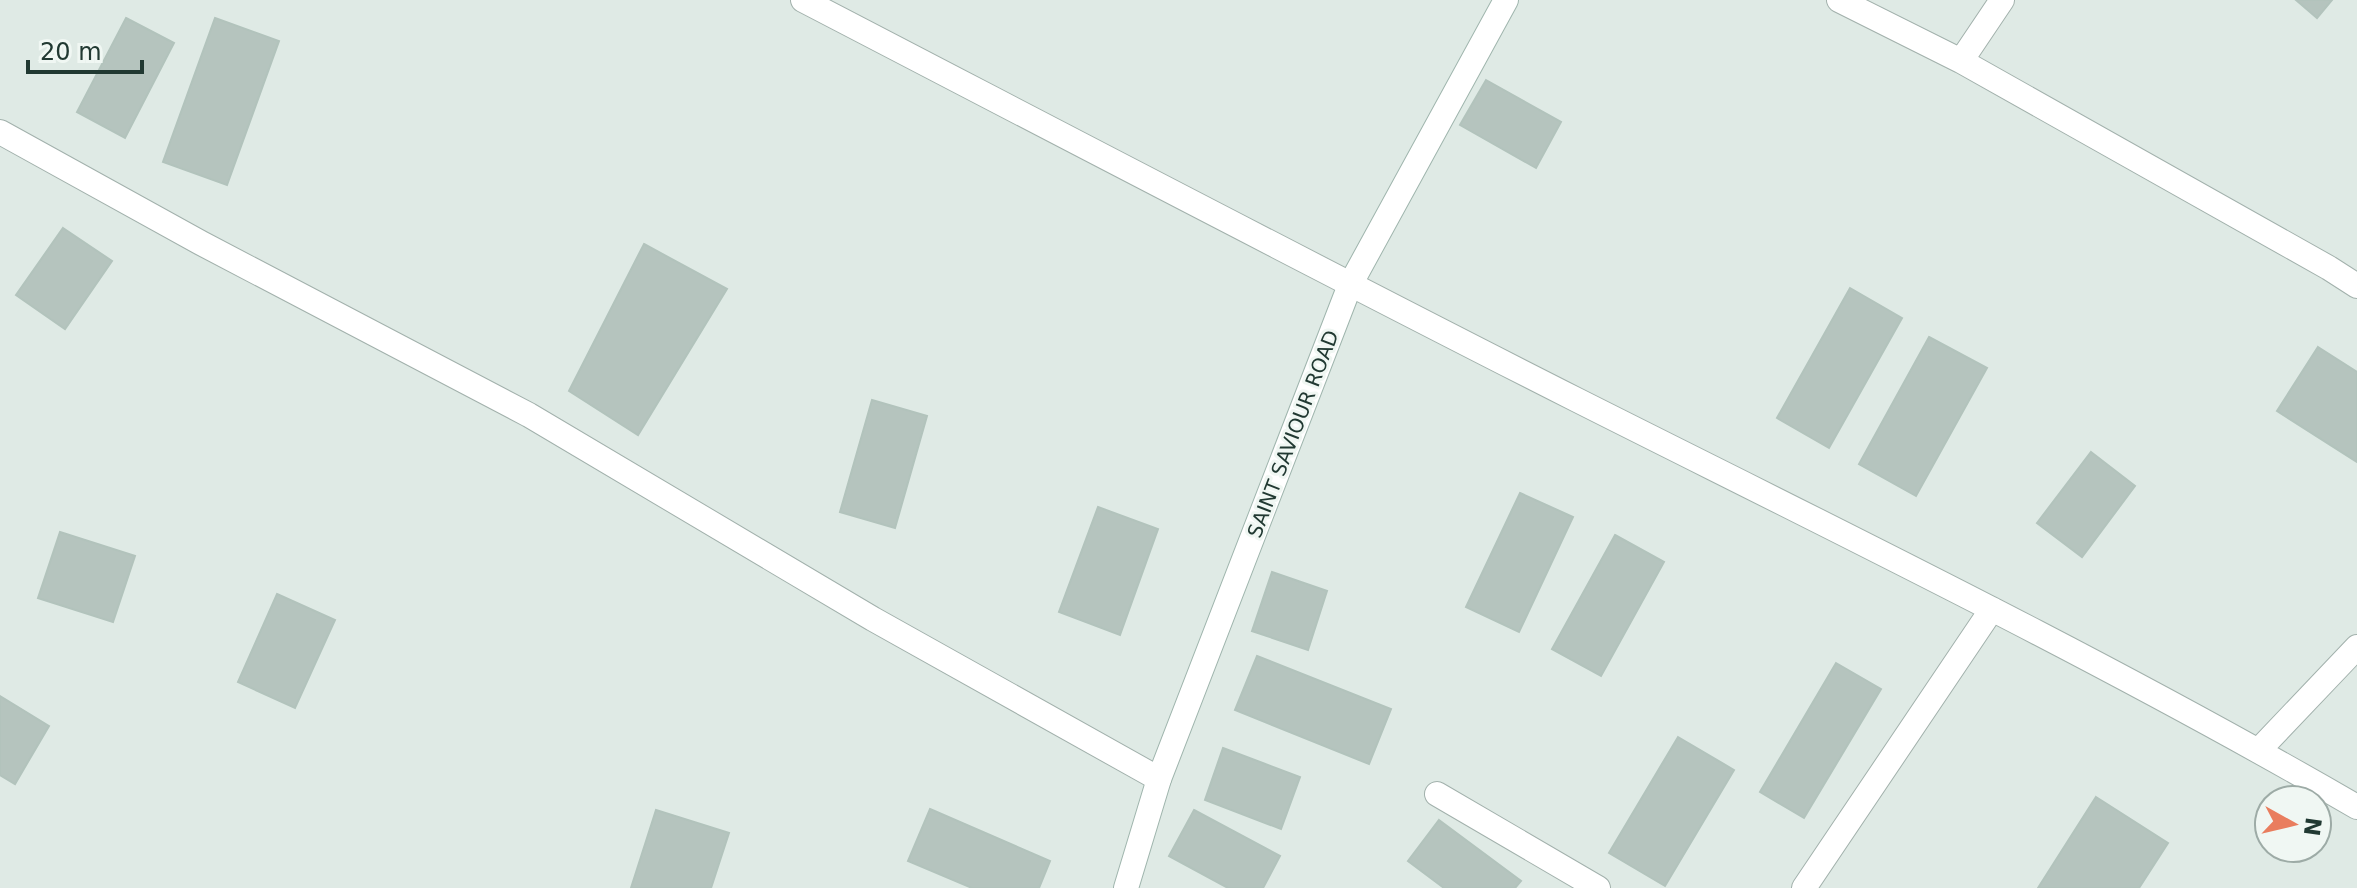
<svg xmlns="http://www.w3.org/2000/svg" width="2357" height="888" font-family="'DejaVu Sans',sans-serif">
  <style>
    .building { fill: #b5c4be; stroke: #b2c3bc; stroke-width: 2 }
    .lines { fill: none; stroke-linecap: round; stroke-linejoin: round }
    .street-casing { stroke: #a2b1ac; stroke-width: 26 }
    .secondary-casing { stroke: #9fb5ad; stroke-width: 26 }
    .street { stroke: #fff; stroke-width: 24 }
    .secondary { stroke: #fff; stroke-width: 24 }
    .labels { text-anchor: middle; dominant-baseline: central; stroke-width: 6; stroke-linejoin: round; paint-order: stroke }
    .street-label { font-size: 20px; fill: #213932; stroke: #f0f7f3 }
  </style>
  <rect width="100%" height="100%" fill="#dfeae5"/>
  <!-- building -->
  <path class="building" d="M2296,0H2332L2317,18Z
    M126,18L174,43L125,138L77,112Z
    M215,18L279,41L227,185L163,162Z
    M1486,80L1561,122L1536,168L1460,125Z
    M63,228L112,261L65,329L16,295Z
    M644,244L727,289L638,435L569,391Z
    M1850,288L1902,318L1829,448L1777,418Z
    M1929,337L1987,368L1916,496L1859,464Z
    M2318,347L2357,372V462L2277,411Z
    M872,400L927,416L895,528L840,512Z
    M2091,452L2135,486L2082,557L2037,523Z
    M1520,493L1573,517L1519,632L1466,607Z
    M1098,507L1158,529L1120,635L1059,612Z
    M60,532L135,556L113,622L38,598Z
    M1615,535L1664,562L1601,676L1552,649Z
    M1272,572L1327,591L1308,650L1252,631Z
    M277,594L335,620L295,708L238,682Z
    M1257,656L1391,709L1369,764L1235,710Z
    M1836,663L1881,689L1804,818L1760,792Z
    M0,696L49,726L15,784L0,775Z
    M1678,737L1734,770L1665,886L1609,853Z
    M1223,748L1300,777L1281,829L1205,800Z
    M2096,797L2168,843L2139,888H2038Z
    M930,809L1050,861L1039,888H972L908,861Z
    M656,810L729,833L711,888H631Z
    M1194,810L1280,856L1263,888H1228L1169,856Z
    M1439,820L1521,881L1515,888H1444L1408,861Z"/>
  <g class="lines">
    <!-- street casing -->
    <g class="street-casing">
      <path id="street" d="M803,0C1061,134 1318,269 1577,400C1839,532 2103,660 2357,807
        M1839,0L1961,61L2329,268L2357,286
        M1961,61L2002,0
        M0,132L201,243L529,415L873,619L1159,779
        M2259,750L2357,647
        M1437,794L1598,888
        M1804,888L1992,609"/>
    </g>
    <!-- secondary casing -->
    <g class="secondary-casing">
      <path id="secondary" d="M1126,888L1159,779L1350,285L1506,0"/>
    </g>
    <!-- street -->
    <use href="#street" class="street"/>
    <!-- secondary -->
    <use href="#secondary" class="secondary"/>
  </g>
  <g class="labels">
    <!-- street labels -->
    <g class="street-label">
      <text transform="translate(1293 434) rotate(-69)">SAINT SAVIOUR ROAD</text>
    </g>
  </g>
  <!-- north arrow -->
  <g transform="translate(2293 824) rotate(98)"><circle r="38" fill="#f0f7f3" stroke="#9daba6" stroke-width="2"/>
  <path d="M0-6L14 30L0 20L-14 30Z" fill="#e97d5e"/>
  <text y="-12" font-size="22" font-weight="bold" text-anchor="middle" fill="#213932">N</text>
  </g>
  <!-- scale -->
  <path d="M28 60v12h114v-12" fill="none" stroke="#213932" stroke-width="4"/>
  <text x="40" y="60" font-size="24" fill="#213932" stroke="#f0f7f3" stroke-width="6" paint-order="stroke">20 m</text>
</svg>
